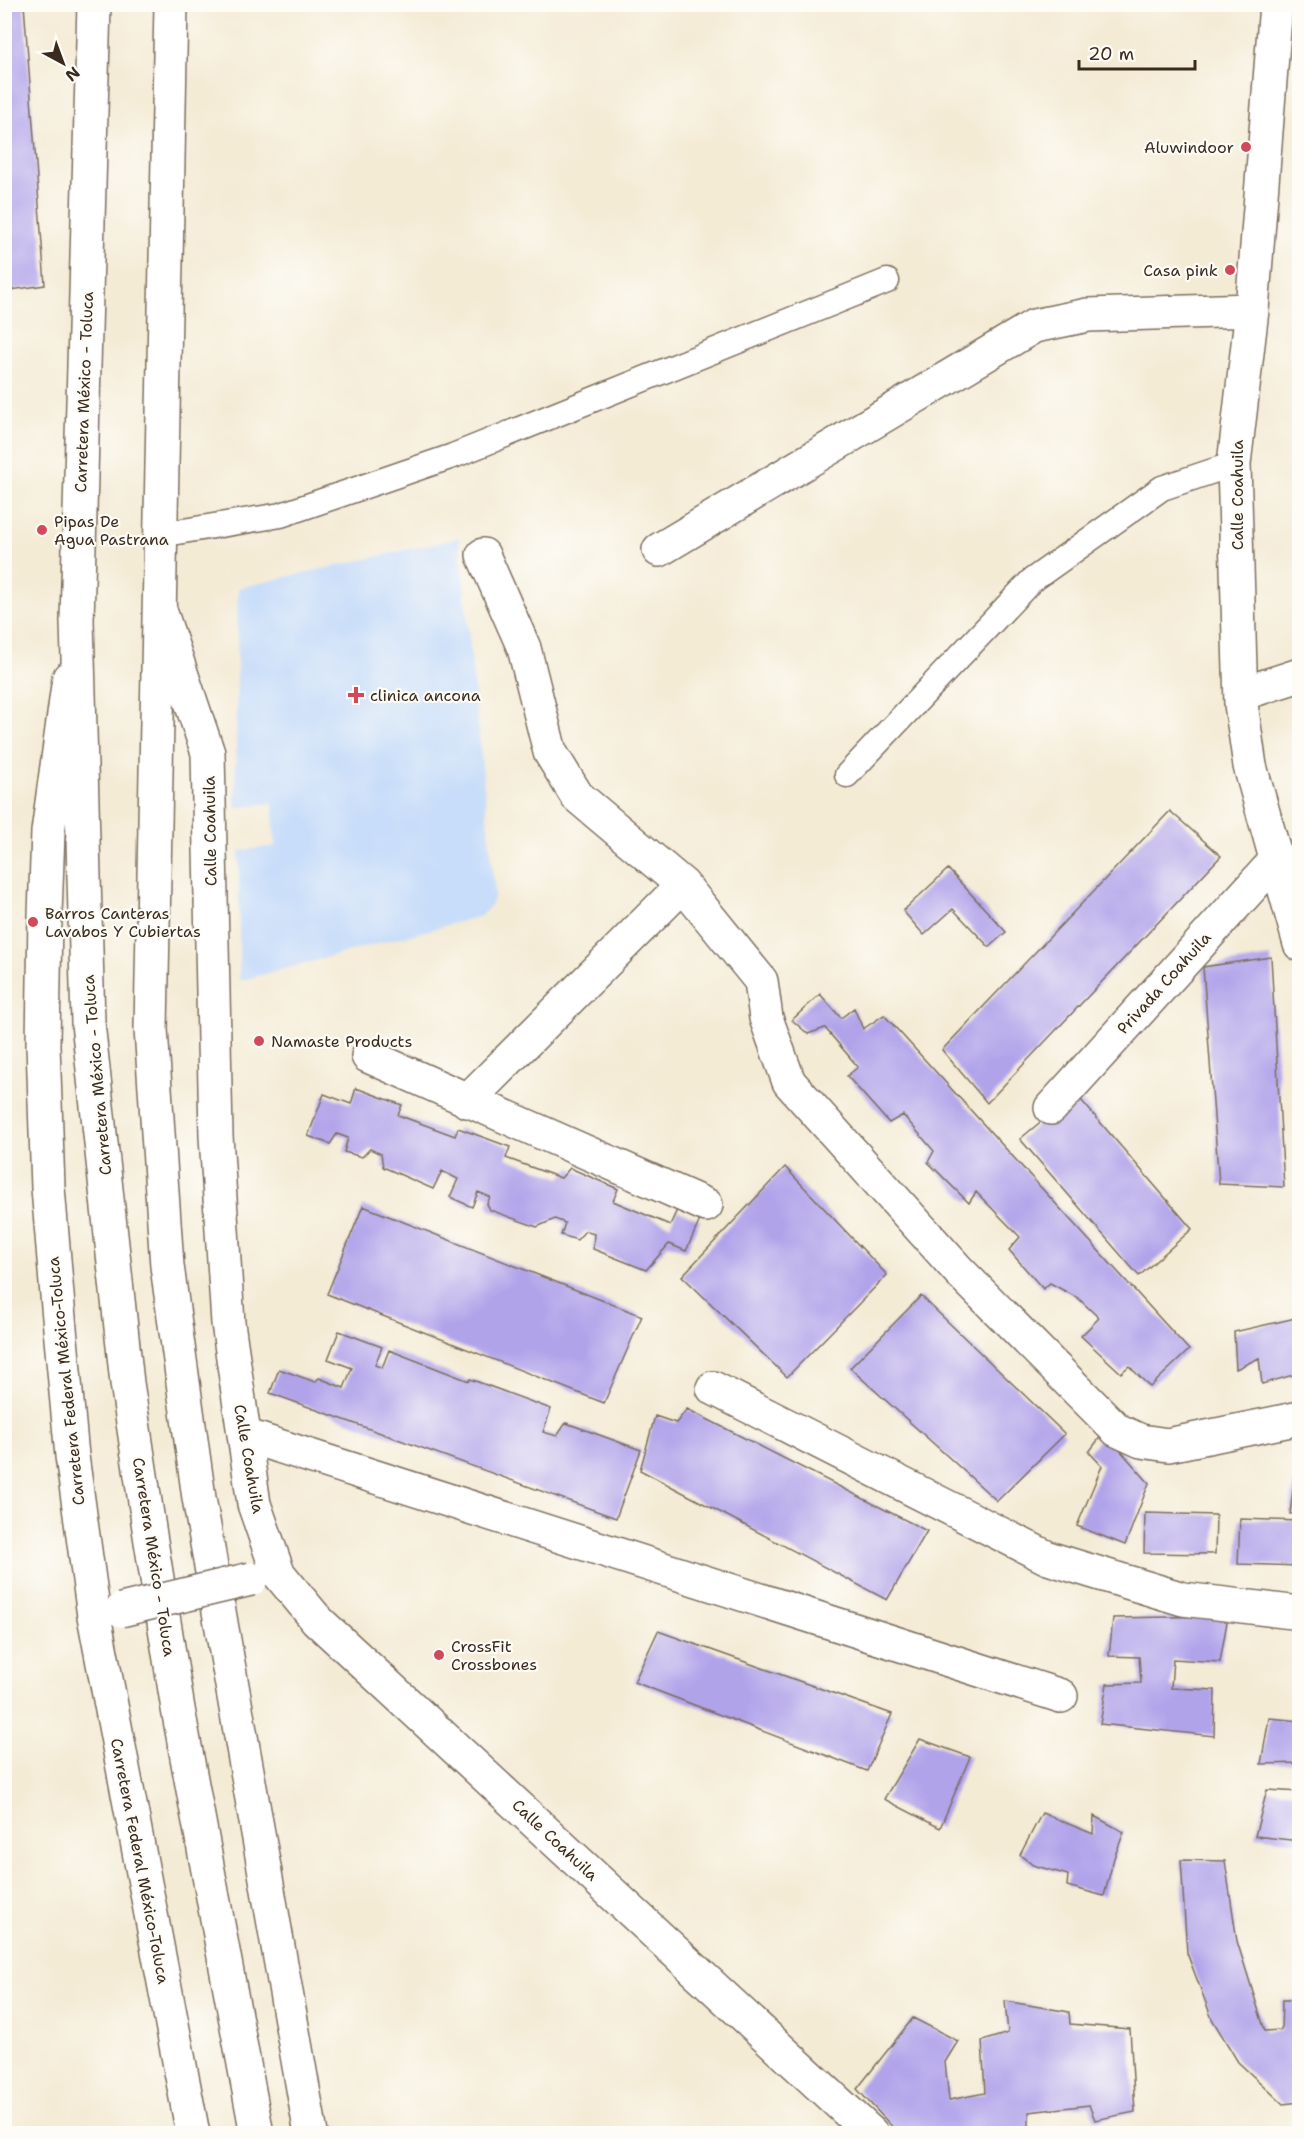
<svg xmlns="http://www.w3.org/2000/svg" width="1304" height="2138" font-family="'Shantell Sans',sans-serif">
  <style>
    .built { fill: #c8ddf9 }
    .building { fill: #b1a3ea }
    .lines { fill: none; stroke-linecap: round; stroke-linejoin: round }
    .service-casing { stroke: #7c6e5e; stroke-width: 27 }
    .minor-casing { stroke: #7c6e5e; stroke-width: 36 }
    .tertiary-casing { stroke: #7c6e5e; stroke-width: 36 }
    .primary-casing { stroke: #7c6e5e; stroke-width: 36 }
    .service { stroke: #fff; stroke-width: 24 }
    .minor { stroke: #fff; stroke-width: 33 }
    .tertiary { stroke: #fff; stroke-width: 33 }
    .primary { stroke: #fff; stroke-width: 33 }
    .minor-bridge-casing { stroke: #7c6e5e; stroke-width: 36; stroke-linecap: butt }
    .minor-bridge { stroke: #fff; stroke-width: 33 }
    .poi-dot { fill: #d1495b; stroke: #fdfcf7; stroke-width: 2 }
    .labels { text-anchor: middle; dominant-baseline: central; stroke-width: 4.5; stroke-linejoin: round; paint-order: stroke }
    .poi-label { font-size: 16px; fill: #3b2a1e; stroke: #fdfcf7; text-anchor: start }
    .street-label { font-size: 16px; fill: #3b2a1e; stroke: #fdfcf7 }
  </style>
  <rect width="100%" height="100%" fill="#fdfcf7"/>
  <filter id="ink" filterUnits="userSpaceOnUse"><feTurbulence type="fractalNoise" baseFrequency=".0167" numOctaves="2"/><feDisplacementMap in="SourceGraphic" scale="12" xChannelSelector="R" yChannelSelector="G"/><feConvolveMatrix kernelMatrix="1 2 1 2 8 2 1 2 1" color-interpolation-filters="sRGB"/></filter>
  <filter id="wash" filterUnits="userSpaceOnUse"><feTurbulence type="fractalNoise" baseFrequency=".008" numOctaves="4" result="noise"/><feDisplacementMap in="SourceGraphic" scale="24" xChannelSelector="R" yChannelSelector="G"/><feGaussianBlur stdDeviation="1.35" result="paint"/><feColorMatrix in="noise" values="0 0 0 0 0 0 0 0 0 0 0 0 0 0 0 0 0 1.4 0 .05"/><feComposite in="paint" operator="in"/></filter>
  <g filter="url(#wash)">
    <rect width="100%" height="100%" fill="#f4ebd5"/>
    <!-- built -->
    <path class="built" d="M459,538L495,894L491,905L481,916L239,981V851L275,846L273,803L235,808L238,588Z"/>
    <g id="blocks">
      <!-- building -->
      <path class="building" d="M4,4H24L45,285L4,291Z
        M1170,811L1221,856L987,1103L942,1050Z
        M948,869L1006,932L989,947L953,909L924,935L903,911Z
        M1271,957L1284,1187L1219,1184L1203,967Z
        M820,994L841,1018L854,1008L863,1029L884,1015L1189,1350L1150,1387L1129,1366L1121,1373L1081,1336L1099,1318L1078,1298L1050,1283L1043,1289L1009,1250L1020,1237L976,1192L969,1203L928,1162L934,1151L903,1115L889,1123L847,1076L858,1067L825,1028L808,1034L792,1020Z
        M356,1088L402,1105L398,1115L455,1136L458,1128L510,1147L506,1158L561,1178L570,1168L618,1189L613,1201L670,1225L677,1210L700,1220L686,1251L669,1244L646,1270L593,1249L594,1234L585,1231L577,1240L561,1235L565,1223L555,1219L537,1227L490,1210L487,1204L490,1197L478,1192L472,1207L450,1197L458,1179L442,1171L433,1189L383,1167L381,1154L370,1149L362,1157L344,1152L348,1138L337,1134L330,1144L308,1136L324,1094L351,1104Z
        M1075,1093L1192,1229L1139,1276L1020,1139Z
        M785,1167L887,1275L787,1377L682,1276Z
        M363,1206L642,1316L604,1403L327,1294Z
        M921,1296L1065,1434L997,1501L850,1368Z
        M1300,1317V1373L1262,1384L1259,1358L1236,1369L1234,1332Z
        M339,1331L382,1347L375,1365L382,1368L389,1350L469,1381L470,1379L551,1409L543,1432L557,1436L566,1423L641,1450L616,1518L270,1393L279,1369L315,1382L319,1378L344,1388L352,1368L328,1359Z
        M687,1409L927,1531L887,1600L640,1470L655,1416L676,1423Z
        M1104,1432L1149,1483L1125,1545L1077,1526L1102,1466L1089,1452Z
        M1296,1465H1300V1513L1290,1514Z
        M1145,1513L1216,1515L1215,1554L1144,1553Z
        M1240,1519L1300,1521V1566L1238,1564Z
        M1228,1616L1220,1662L1173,1659L1171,1688L1215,1690L1214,1736L1100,1724L1107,1684L1141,1683L1139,1657L1109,1656L1113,1618Z
        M658,1631L892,1714L867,1771L634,1682Z
        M1269,1718L1300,1721V1763L1261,1764Z
        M920,1739L970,1757L940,1828L884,1799Z
        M1267,1790L1300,1792V1841L1255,1836Z
        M1042,1813L1093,1834L1094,1816L1124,1832L1114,1858L1104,1896L1067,1886L1068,1875L1033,1865L1020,1855Z
        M1181,1860L1225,1861L1237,1941L1265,2031L1281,2030L1282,2000H1300V2102L1283,2104L1238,2062L1212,2019L1187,1953Z
        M1005,2001L1069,2012L1070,2024L1130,2029L1135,2112L1095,2120L1089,2105L1029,2112V2134H899L857,2089L913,2018L958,2041L945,2062L949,2100L985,2093L982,2041L1008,2033Z"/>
    </g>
  </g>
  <g filter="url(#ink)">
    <use href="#blocks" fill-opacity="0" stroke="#7c6e5e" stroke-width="1.5"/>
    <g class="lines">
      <!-- service casing -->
      <g class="service-casing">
        <path id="service" d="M159,535L281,515L453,456L887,281
          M847,775L1031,581L1162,488L1234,464"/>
      </g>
      <!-- minor casing -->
      <g class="minor-casing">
        <path id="minor" d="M1276,4L1252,310L1234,464L1241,704L1250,766L1300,944
          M659,550L1034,326L1088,315L1252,310
          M483,555L524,648L550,752L577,796L683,885L761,981L766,1018L789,1082L959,1271L1117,1430L1141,1441L1168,1445L1300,1418
          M160,610L208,753L216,1136L228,1323L254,1504L278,1573L317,1620L872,2134
          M1241,694L1300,675
          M368,1056L706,1205
          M467,1101L683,885
          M1051,1108L1277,859
          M713,1388L1048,1558L1183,1599L1300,1613
          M244,1435L1061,1696"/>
      </g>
      <!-- tertiary casing -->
      <g class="tertiary-casing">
        <path id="tertiary" d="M69,678L48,832L45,915L43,1045L48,1188L58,1307L72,1456L94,1616L193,2134"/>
      </g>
      <!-- primary casing -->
      <g class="primary-casing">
        <path id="primary" d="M94,4L77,620L88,1023L127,1383L150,1535L178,1709L257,2134
          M171,4L151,1029L167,1266L199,1498L311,2134"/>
      </g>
      <!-- service -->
      <use href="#service" class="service"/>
      <!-- minor -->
      <use href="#minor" class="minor"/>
      <!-- tertiary -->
      <use href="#tertiary" class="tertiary"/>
      <!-- primary -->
      <use href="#primary" class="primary"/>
      <!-- minor-bridge casing -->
      <g class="minor-bridge-casing">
        <path id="minor-bridge" d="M121,1610L251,1579"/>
      </g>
      <!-- minor-bridge -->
      <use href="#minor-bridge" class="minor-bridge"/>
    </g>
  </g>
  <!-- markers -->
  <g class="poi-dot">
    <circle cx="1246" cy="147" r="6"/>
    <circle cx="1230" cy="270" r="6"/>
    <circle cx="42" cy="530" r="6"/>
    <path d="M353 686h6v6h6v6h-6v6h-6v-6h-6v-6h6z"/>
    <circle cx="33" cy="922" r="6"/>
    <circle cx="259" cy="1041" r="6"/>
    <circle cx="439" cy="1655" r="6"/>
  </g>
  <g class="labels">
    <!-- poi labels -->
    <g class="poi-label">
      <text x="1234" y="147" text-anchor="end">Aluwindoor</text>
      <text x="1218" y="270" text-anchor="end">Casa pink</text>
      <text x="54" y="521">Pipas De<tspan x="54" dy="18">Agua Pastrana</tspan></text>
      <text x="370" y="695">clinica ancona</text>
      <text x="45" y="913">Barros Canteras<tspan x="45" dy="18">Lavabos Y Cubiertas</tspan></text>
      <text x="271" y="1041">Namaste Products</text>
      <text x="451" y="1646">CrossFit<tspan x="451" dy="18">Crossbones</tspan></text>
    </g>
    <!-- street labels -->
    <g class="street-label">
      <text transform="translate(84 392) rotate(-88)">Carretera México - Toluca</text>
      <text transform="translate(1237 495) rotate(-90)">Calle Coahuila</text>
      <text transform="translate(210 831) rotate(-91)">Calle Coahuila</text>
      <text transform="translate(1164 983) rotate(-48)">Privada Coahuila</text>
      <text transform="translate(97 1075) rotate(-95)">Carretera México - Toluca</text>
      <text transform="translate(66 1381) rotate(-96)">Carretera Federal México-Toluca</text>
      <text transform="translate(249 1459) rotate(80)">Calle Coahuila</text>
      <text transform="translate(154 1557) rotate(81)">Carretera México - Toluca</text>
      <text transform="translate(555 1840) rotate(43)">Calle Coahuila</text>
      <text transform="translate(140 1861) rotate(79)">Carretera Federal México-Toluca</text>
    </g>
  </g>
  <!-- margin -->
  <rect width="1304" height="2138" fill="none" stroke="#fdfcf7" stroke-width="24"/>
  <!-- north arrow -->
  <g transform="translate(63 63) rotate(139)" stroke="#fdfcf7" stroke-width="4.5" paint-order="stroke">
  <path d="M0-4.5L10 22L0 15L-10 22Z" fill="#3b2a1e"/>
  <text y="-9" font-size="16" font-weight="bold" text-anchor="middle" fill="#3b2a1e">N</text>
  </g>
  <!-- scale -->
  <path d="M1079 60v9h116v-9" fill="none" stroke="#3b2a1e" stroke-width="3"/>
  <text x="1088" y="60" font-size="18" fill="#3b2a1e" stroke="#fdfcf7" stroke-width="4.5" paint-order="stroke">20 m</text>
</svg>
